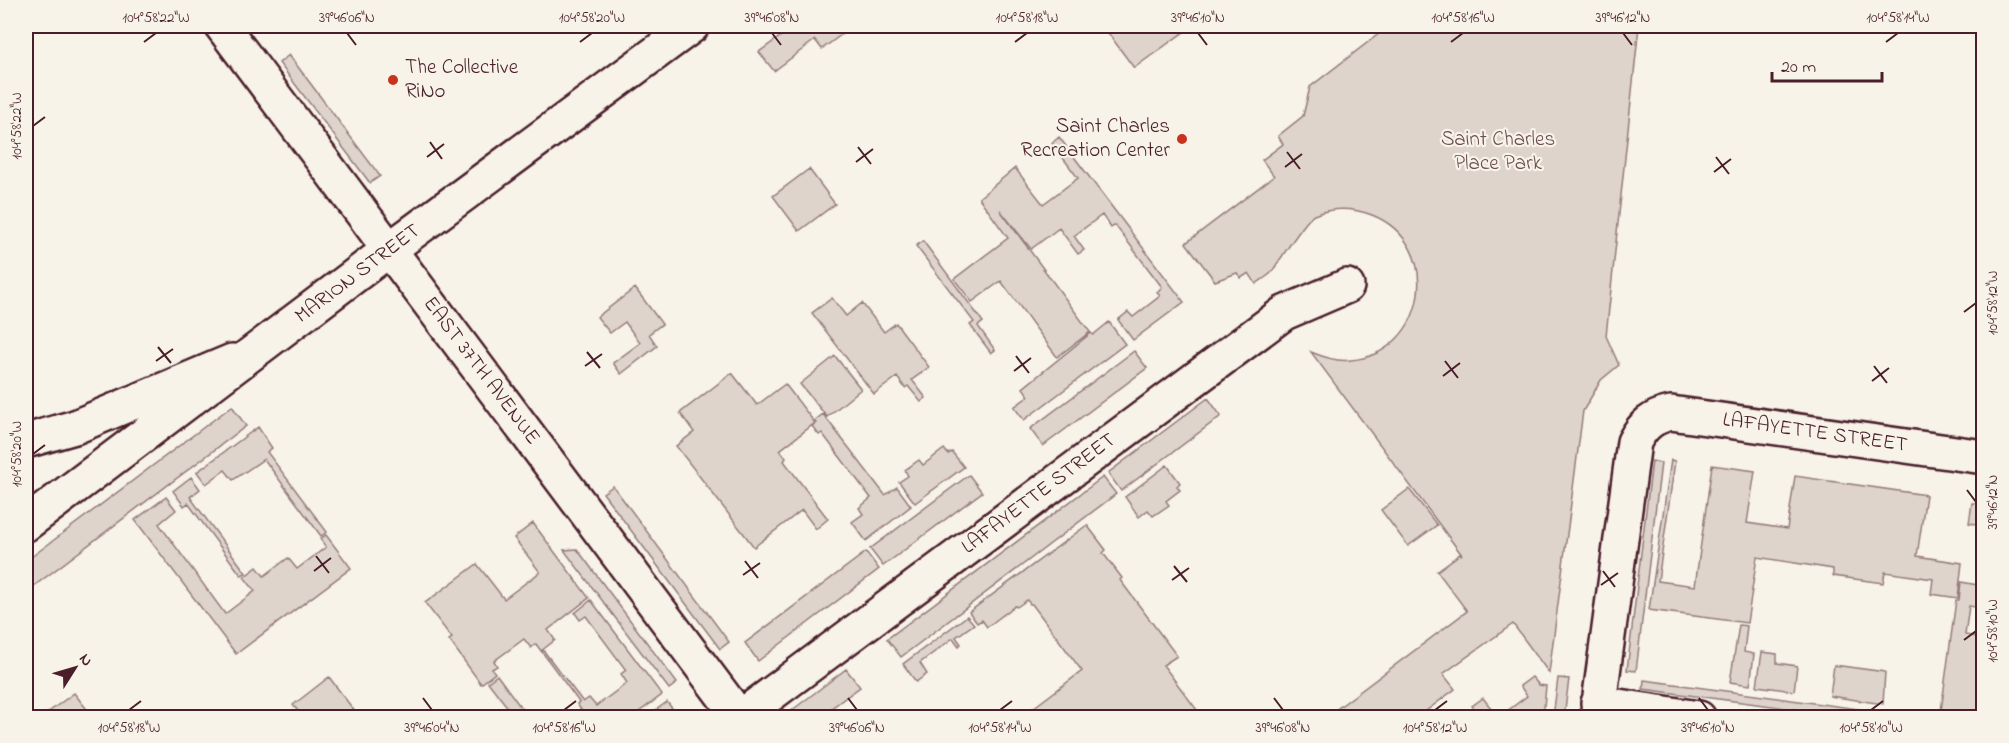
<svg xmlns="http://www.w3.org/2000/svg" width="2009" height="743" font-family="'Indie Flower',sans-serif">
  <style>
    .green { fill: #ded4cc; stroke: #947a7c; stroke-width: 1.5 }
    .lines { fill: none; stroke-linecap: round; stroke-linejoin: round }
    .minor-casing { stroke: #4a1f2b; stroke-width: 38 }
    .tertiary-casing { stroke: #4a1f2b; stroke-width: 38 }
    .minor { stroke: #f7f3e8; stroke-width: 33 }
    .tertiary { stroke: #f7f3e8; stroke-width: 33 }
    .ticks { fill: none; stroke: #4a1f2b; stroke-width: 2 }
    .poi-dot { fill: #c8321e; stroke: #f7f3e8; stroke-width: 2 }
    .labels { text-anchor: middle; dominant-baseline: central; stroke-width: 4.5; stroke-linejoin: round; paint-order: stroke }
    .poi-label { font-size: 21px; fill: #4a1f2b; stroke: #f7f3e8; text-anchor: start }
    .park-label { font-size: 21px; fill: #6f4c53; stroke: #f7f3e8 }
    .street-label { font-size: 21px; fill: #4a1f2b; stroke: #f7f3e8 }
    .neatline { fill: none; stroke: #4a1f2b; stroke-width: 2 }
    .ticks-label { font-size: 15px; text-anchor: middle; fill: #4a1f2b }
  </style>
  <rect width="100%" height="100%" fill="#f7f3e8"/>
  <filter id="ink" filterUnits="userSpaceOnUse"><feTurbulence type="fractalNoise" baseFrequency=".0167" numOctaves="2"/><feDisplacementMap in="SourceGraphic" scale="12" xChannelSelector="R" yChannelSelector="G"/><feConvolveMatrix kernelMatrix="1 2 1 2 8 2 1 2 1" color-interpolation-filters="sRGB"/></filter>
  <g filter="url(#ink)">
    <!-- green -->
    <path class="green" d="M795,26H853L822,49L815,40L774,71L759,52Z
      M1103,26H1186L1188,29L1134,68Z
      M1389,26H1639L1606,336L1619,365L1601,380L1583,411L1549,673L1513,624L1443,674L1455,689L1418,717H1326L1467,611L1437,571L1460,554L1462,555L1311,352C1324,357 1337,362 1351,360C1428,353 1445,244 1372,215C1354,208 1333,207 1314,215C1305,219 1279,262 1271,273C1267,277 1261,280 1256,284L1249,273L1241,278L1237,273L1215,281L1186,243L1274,176L1262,160L1283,144L1278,136L1303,116L1310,87Z
      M289,55L380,176L370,183L279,63Z
      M1059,137L1184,302L1133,340L1118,320L1128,312L1133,317L1160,296L1157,292L1162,287L1115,225L1111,228L1102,215L1074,236L1084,250L1078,254L1059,228L1031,249L1000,210L1090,332L1057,357L1001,281L972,302L954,279L1008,238L979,198L1015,168L1043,204L1078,178L1052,143Z
      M809,169L835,204L799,231L773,196Z
      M923,241L983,322L978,326L995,350L991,353L970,325L974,322L916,246Z
      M635,288L662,324L649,334L657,346L621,374L613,363L640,343L625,322L610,333L597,317Z
      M832,298L846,316L862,303L884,332L896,323L929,367L912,380L926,398L921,402L908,386L905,388L897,377L874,394L812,313Z
      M1109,322L1125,344L1024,420L1014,407L1029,396L1023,388L1091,333L1093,335Z
      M1134,351L1147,368L1043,446L1030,429Z
      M835,356L861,389L827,417L800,384Z
      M732,373L757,405L785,384L815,423L780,450L786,458L784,461L828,519L816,529L802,510L754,547L676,446L694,432L680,413Z
      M1208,398L1221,416L1121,491L1108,473Z
      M232,406L246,426L26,592V561Z
      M823,414L885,495L897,487L911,506L866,541L852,522L863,514L859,508L871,498L822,433L819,435L812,426L816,423L814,421Z
      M258,427L272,448L267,452L327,532L321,536L264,459L233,480L225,470L206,484L197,472Z
      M944,449L948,454L952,452L964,467L915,503L899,482L908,476L905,470L919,460L923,465Z
      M1671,460L1675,461L1658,581L1695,586L1712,465L1755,471L1747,523L1787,529L1795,476L1926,495L1917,556L1962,563L1958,598L1931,594L1933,579L1885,572L1883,583L1833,576V569L1757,557L1747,623L1649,610Z
      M1652,461L1661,463L1636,671L1627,670Z
      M1167,465L1180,483L1177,486L1180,490L1166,501L1169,505L1153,516L1148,510L1139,517L1125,497Z
      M969,475L982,492L883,566L870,549Z
      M191,477L200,489L190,497L246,573L241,575L188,503L184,506L173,491Z
      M1103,477L1116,494L901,657L887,639Z
      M613,486L729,642L720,649L603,493Z
      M1409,489L1437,525L1408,546L1381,510Z
      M166,497L176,510L159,524L225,614L255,591L244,577L257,567L264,576L288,558L297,569L326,547L320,539L326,535L351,568L236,654L135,520Z
      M1972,503L1983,504V525L1969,523Z
      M533,523L589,598L548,630L555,640L541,651L536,644L531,648L524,639L494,661L497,666L492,669L495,673L481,684L449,640L452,638L425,603L477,564L504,599L540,572L514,538Z
      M1087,525L1106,550L1103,553L1122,578L1120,580L1177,656L1163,665L1197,710L1187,717H1034L1029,711L1082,671L1032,604H1030L1027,600L1017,607L1015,606L987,627L982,620L977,623L969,612Z
      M577,549L677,683L669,689L564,550Z
      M866,552L879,569L758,661L745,643Z
      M1961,582L1983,586V608L1969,606L1965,635L1983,638V717L1941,711L1956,600H1959Z
      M591,600L662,695L632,717H577L576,716L582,711L577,704L579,702L542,652L543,650L583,702L589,698L596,706L627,683L621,674L626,670L586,616L580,620L575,613Z
      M967,616L974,624L956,637L961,644L959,646L953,638L920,663L927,674L916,682L903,664Z
      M1739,625L1747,626L1744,652L1754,654L1750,685L1730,682Z
      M1762,652L1777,654V663L1797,666L1794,691L1757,686Z
      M1834,665L1885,672L1883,704L1830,696Z
      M846,669L860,687L819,717H796L791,711Z
      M497,675L528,717H515L488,682Z
      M329,677L359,717H303L293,705Z
      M1532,677L1539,685L1546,686L1543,717H1506L1503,714L1527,696L1520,686Z
      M1558,678L1569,679L1564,717H1553Z
      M1644,680L1918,717H1854L1643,689Z
      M74,693L93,717H42Z
      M1483,698L1498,717H1480L1472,706Z
      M667,702L679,717H646Z"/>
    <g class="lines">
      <!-- minor casing -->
      <g class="minor-casing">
        <path id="minor" d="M222,26L740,718
          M26,441L75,427L232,361
          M1598,703L1699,718
          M739,718L1284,313L1347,286
          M1597,718L1634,442C1643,425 1652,417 1671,413L1984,457"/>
      </g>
      <!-- tertiary casing -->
      <g class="tertiary-casing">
        <path id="tertiary" d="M26,524L390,249L692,26"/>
      </g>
      <!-- minor -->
      <use href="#minor" class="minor"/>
      <!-- tertiary -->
      <use href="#tertiary" class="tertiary"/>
    </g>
  </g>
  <!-- ticks -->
  <path class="ticks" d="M347,33L356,45M772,33L781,45M1198,33L1207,45M1623,33L1632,45M144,42L156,33M580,42L592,33M1015,42L1027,33M1451,42L1463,33M1886,42L1898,33M33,126L45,117M430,142L442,159M858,147L871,164M1287,152L1300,169M427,157L444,144M1716,157L1729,174M856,162L873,149M1285,167L1302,154M1714,172L1731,159M1964,312L1976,303M158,347L171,363M587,352L600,368M1016,356L1029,373M156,361L173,349M1445,361L1458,378M585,366L602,354M1874,366L1887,383M1014,371L1031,358M1443,376L1460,363M1872,381L1889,368M33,454L45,445M1967,490L1976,502M316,556L329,573M745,561L758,578M1174,566L1187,582M314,571L331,558M1603,571L1615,587M743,575L760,563M1172,580L1189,568M1601,585L1618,573M1964,640L1976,631M423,698L432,710M848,698L857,710M1274,698L1283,710M1699,698L1708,710M129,710L141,701M564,710L576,701M1000,710L1012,701M1435,710L1447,701M1871,710L1883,701"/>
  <!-- markers -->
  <g class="poi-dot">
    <circle cx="393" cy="80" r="6"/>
    <circle cx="1182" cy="139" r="6"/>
  </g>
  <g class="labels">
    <!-- poi labels -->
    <g class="poi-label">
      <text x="405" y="68">The Collective<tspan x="405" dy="24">RiNo</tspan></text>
      <text x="1170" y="127" text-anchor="end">Saint Charles<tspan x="1170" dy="24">Recreation Center</tspan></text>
    </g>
    <!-- park labels -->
    <g class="park-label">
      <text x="1498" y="140">Saint Charles<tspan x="1498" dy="24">Place Park</tspan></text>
    </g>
    <!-- street labels -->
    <g class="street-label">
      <text transform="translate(358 274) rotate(-37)">MARION STREET</text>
      <text transform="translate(481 371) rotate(53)">EAST 37TH AVENUE</text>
      <text transform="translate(1815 433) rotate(8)">LAFAYETTE STREET</text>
      <text transform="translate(1039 494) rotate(-37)">LAFAYETTE STREET</text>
    </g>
  </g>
  <!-- margin -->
  <rect width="2009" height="743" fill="none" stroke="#f7f3e8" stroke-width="66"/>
  <!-- north arrow -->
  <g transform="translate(75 668) rotate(53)" stroke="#f7f3e8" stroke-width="4.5" paint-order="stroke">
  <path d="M0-4.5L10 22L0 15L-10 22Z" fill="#4a1f2b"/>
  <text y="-9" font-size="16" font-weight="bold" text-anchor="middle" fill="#4a1f2b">N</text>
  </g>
  <!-- scale -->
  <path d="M1772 72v9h110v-9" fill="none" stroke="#4a1f2b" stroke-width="3"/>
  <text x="1781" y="72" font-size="18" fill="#4a1f2b" stroke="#f7f3e8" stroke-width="4.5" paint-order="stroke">20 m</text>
  <rect x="33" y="33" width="1943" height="677" class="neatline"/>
  <g class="ticks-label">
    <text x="156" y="22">104°58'22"W</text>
    <text x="347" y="22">39°46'06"N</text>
    <text x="592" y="22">104°58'20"W</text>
    <text x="772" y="22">39°46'08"N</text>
    <text x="1027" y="22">104°58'18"W</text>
    <text x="1198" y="22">39°46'10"N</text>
    <text x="1463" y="22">104°58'16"W</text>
    <text x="1623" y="22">39°46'12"N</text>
    <text x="1898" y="22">104°58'14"W</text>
    <text transform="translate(16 126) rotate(-90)" y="5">104°58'22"W</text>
    <text transform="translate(1992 303) rotate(-90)" y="5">104°58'12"W</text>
    <text transform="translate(16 454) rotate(-90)" y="5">104°58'20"W</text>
    <text transform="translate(1992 502) rotate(-90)" y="5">39°46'12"N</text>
    <text transform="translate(1992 631) rotate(-90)" y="5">104°58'10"W</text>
    <text x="129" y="732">104°58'18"W</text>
    <text x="432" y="732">39°46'04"N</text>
    <text x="564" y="732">104°58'16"W</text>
    <text x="857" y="732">39°46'06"N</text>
    <text x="1000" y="732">104°58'14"W</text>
    <text x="1283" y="732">39°46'08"N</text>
    <text x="1435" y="732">104°58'12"W</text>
    <text x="1708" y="732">39°46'10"N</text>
    <text x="1871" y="732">104°58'10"W</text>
  </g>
</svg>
